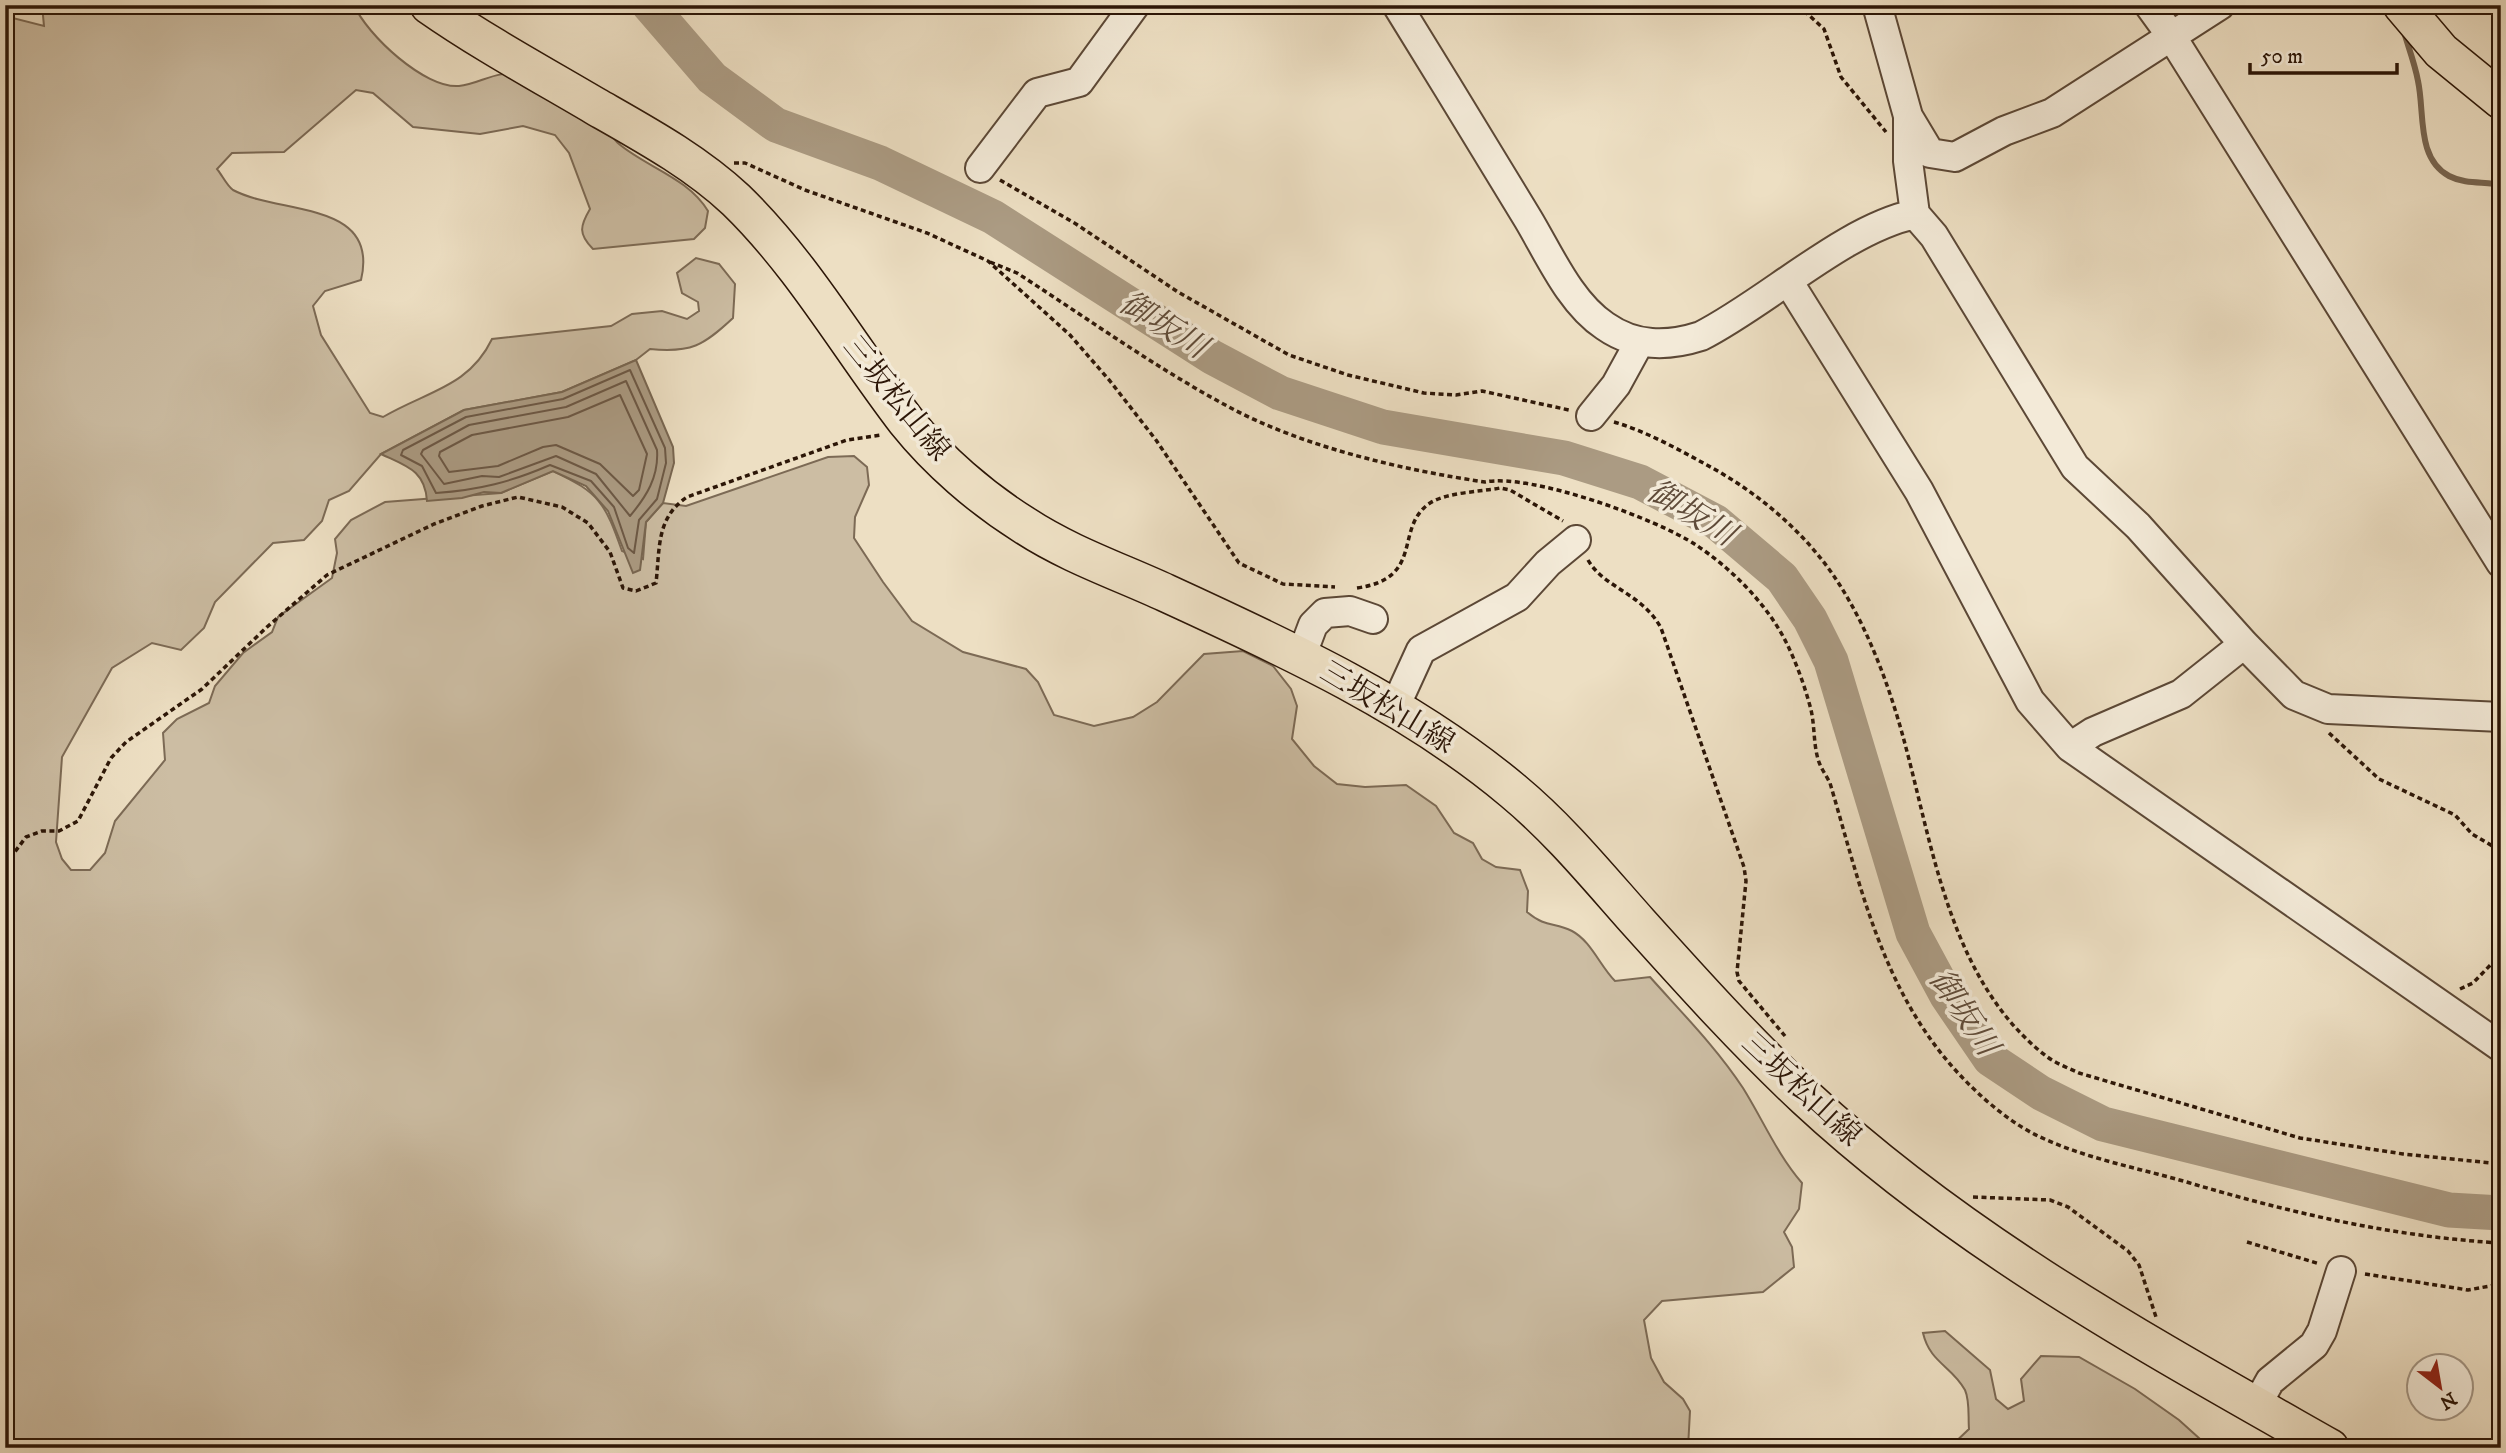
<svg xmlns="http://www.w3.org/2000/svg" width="2506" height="1453" font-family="'IM FELL DW Pica','Noto Serif JP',serif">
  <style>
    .green { fill: #ccbda3; stroke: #7c6a55; stroke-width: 2 }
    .water { fill: #ab9b83; stroke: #786651; stroke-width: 2 }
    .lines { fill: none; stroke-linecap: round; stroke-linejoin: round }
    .shore { stroke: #6c5845; stroke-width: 2 }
    .stream { stroke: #786651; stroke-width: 6 }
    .river { stroke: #ab9b83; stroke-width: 35 }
    .minor-casing { stroke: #5c4836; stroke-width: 32 }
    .major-casing { stroke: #2c1607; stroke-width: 40 }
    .path { stroke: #2c1607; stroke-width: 3.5; stroke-dasharray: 5 3.5; stroke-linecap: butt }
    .minor { stroke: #f3ead8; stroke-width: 28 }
    .major { stroke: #eddfc3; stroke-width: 37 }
    .labels { text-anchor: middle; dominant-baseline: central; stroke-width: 7; stroke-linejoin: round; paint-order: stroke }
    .street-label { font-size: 30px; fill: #2c1607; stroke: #f3ead8 }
    .water-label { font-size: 32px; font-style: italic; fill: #5f4b39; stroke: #f3ead8 }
  </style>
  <rect width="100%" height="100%" fill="#eddfc3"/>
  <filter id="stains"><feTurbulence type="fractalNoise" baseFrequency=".00286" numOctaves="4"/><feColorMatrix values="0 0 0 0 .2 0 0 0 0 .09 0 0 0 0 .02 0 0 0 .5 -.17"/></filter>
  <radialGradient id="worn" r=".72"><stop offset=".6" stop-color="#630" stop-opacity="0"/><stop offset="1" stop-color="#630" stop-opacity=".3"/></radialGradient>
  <!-- green -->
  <path class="green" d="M42,5H354C367,35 425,89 459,86C481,84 498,68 521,76C542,83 579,102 597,115C607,122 610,137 619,144C648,168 688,178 708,211L705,228L694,239L593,249C578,234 580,226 590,209L569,153L555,135L523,126L480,134L413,127L373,93L356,90L284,152L232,153L217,169C222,175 227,186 233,190C280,215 380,200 361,280L325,291L313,306L321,335L370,413L383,417C427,391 469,387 492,339L611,326L632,314L662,311L687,319L699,311L698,302L682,293L677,273L696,258L719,264L735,284L733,318C703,346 691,353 650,349L636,360L562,392L464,410L381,454L349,491L329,500L322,521L304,540L273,543L215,602L204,628L181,650L152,643L112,668L62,757L56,842L62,859L71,870H90L105,853L115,821L165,760L163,733L177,719L209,703L215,686L243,653L272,632L278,617L332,578L337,553L335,539L351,520L385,502L501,493L553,471C600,493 605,503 622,551L643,559L646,522L663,503L686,506L828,457L854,456L867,467L869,485L855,517L854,538L883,582L912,621L963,652L1026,669L1038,682L1054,715L1094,726L1133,717L1157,702L1204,654L1243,651L1273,666L1291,689L1297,706L1292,739L1314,766L1337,784L1365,787L1406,785L1436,806L1454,833L1473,843L1482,859L1496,867L1520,870L1528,891L1527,912C1546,928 1554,922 1572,931C1591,941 1600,966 1615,981L1650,977C1682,1013 1716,1047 1743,1088C1763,1120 1777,1154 1802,1183L1799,1209L1784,1232L1792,1247L1794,1267L1763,1292L1662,1301L1644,1320L1651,1358L1664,1382L1683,1399L1690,1411L1688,1448H5V16L44,26Z
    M1945,1331L1990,1370L1996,1399L2008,1409L2024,1401L2021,1379L2041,1356L2079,1357L2135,1389L2179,1420L2210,1448H1949L1969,1429C1968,1417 1970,1401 1965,1390C1952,1366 1930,1363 1923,1333Z"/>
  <!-- water -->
  <path class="water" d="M636,360L673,447L674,463L663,503L646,522L640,570L633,573L608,511L586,486L553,471L501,493L484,492L462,498L427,501C425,470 406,466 381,454L464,410L562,392Z"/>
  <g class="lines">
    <!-- shore -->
    <path class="shore" d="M630,370L665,448L666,463L657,499L639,520L634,553L628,548L614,507L591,481L550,465C511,482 479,490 436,493L422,466L401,455L403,450L466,417L563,399Z
      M626,381L657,450C659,477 646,497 630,516L596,474L556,456L499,477L482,476L444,484L421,454L423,450L469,425L566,407Z
      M620,395L647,454L639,490L633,496L600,464L556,445L543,447L498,466L449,472L439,456L440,452L472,435L568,417Z"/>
    <!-- stream -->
    <path class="stream" d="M2403,29C2408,46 2415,64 2418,81C2425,113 2416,158 2449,176C2468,186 2490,180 2501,186"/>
    <!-- river -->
    <path class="river" d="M649,5L712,78L776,125L880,163L993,217L1212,357L1280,393L1383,427L1564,458L1640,482L1716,522L1782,578L1810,619L1831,661L1913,933L1947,996L1990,1059L2041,1093L2103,1124L2449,1210L2501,1213"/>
    <!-- minor casing -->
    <g class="minor-casing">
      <path id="minor" d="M1397,5C1441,76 1485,148 1528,219C1549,254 1570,303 1605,326C1635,347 1667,347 1701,336C1768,302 1844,229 1915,214
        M1877,5L1908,116V161L1915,214L1934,236L2075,467L2138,526L2244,644L2294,695L2328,709L2501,717
        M2149,5L2170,34L2501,563
        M1909,118L1930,153L1955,157L2004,131L2052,113L2220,5
        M980,168L1037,93L1079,82L1135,5
        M1788,281L1919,491L2030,701L2070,747L2093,732L2181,694L2244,644
        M1591,416L1616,385L1639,343
        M1301,657L1313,625L1325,613L1350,611L1373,619
        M1394,709L1421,650L1517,597L1548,563L1576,540
        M2070,747L2501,1047
        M2256,1406L2270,1381L2314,1345L2322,1331L2341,1271"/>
    </g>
    <!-- major casing -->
    <g class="major-casing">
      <path id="major" d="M429,5C482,42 539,73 595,106C644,134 694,161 736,200C803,265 849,347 906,421C938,461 981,498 1024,525C1068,554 1118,571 1166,593C1286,648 1412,706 1513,791C1560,830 1598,877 1639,923C1693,983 1747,1043 1806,1098C1962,1243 2147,1344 2330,1448
        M2402,5L2441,51L2501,100"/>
    </g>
    <!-- path -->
    <path class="path" d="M1798,5L1824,29L1841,77L1886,132
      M734,163H745L805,190L927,233L988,261L1070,335L1110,381L1156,440L1239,563L1283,584L1335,587
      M1000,180L1076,224L1178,292L1289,355L1348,375L1424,393L1456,395L1482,391L1569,410
      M990,262L1017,273C1087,318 1156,368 1229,407C1303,447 1403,470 1485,482C1531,473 1657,519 1696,545C1731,568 1767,604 1786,642C1796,662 1804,684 1810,706C1815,723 1813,742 1818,759C1820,767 1826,775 1830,783C1864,898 1886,1008 1978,1093C1995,1109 2017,1126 2038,1136C2086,1159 2139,1168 2190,1183C2291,1213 2395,1237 2501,1243
      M1614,422C1645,431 1676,448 1705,464C1758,492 1809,535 1841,587C1870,633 1891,691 1905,744C1934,852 1951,982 2046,1056C2055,1063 2068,1068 2079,1073L2300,1138L2403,1154L2501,1164
      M1588,560C1604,588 1642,593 1661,628L1744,867L1746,881L1737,972L1739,981L1785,1036
      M1357,588C1426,578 1393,528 1430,503C1448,492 1479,492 1500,488L1510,490L1563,521
      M2329,733L2379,779L2455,815L2472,834L2501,851
      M5,865L26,837L42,831H59L78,821L111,758L126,742L202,689L267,627L327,575L434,524L482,506L518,497L562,507L588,523L610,552L623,588L636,591L656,583C660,548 656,518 687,497L847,440L881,435
      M2460,989L2473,983L2501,954
      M1973,1197L2050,1200L2068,1207L2128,1251L2139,1265L2156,1317
      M2247,1242L2320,1264
      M2365,1274L2468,1290L2501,1284"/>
    <!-- minor -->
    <use href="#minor" class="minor"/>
    <!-- major -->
    <use href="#major" class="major"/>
  </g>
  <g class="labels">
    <!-- street labels -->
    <g class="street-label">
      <text transform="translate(896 399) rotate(51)">三坂松山線</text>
      <text transform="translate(1387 708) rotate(31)">三坂松山線</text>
      <text transform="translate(1801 1090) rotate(43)">三坂松山線</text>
    </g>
    <!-- water labels -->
    <g class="water-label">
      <text transform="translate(1163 326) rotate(32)">御坂川</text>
      <text transform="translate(1691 514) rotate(31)">御坂川</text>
      <text transform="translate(1963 1013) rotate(56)">御坂川</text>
    </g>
  </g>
  <!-- margin -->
  <rect width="2506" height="1453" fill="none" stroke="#eddfc3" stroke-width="28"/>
  <rect x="7" y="7" width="2492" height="1439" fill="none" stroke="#2c1607" stroke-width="3.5"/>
  <rect x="14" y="14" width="2478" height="1425" fill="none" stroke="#2c1607" stroke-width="2"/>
  <!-- north arrow -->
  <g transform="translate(2440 1387) rotate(149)"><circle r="33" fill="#f3ead8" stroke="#a39584" stroke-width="2"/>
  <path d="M0-5L12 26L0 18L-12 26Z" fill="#8f2418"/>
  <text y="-10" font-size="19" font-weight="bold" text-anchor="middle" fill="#2c1607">N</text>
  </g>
  <!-- scale -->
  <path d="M2250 63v10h147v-10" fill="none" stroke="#2c1607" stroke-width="3.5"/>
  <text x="2261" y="63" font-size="21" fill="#2c1607" stroke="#f3ead8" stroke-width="5" paint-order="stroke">50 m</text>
  <rect width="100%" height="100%" filter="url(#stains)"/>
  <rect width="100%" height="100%" fill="url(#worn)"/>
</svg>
